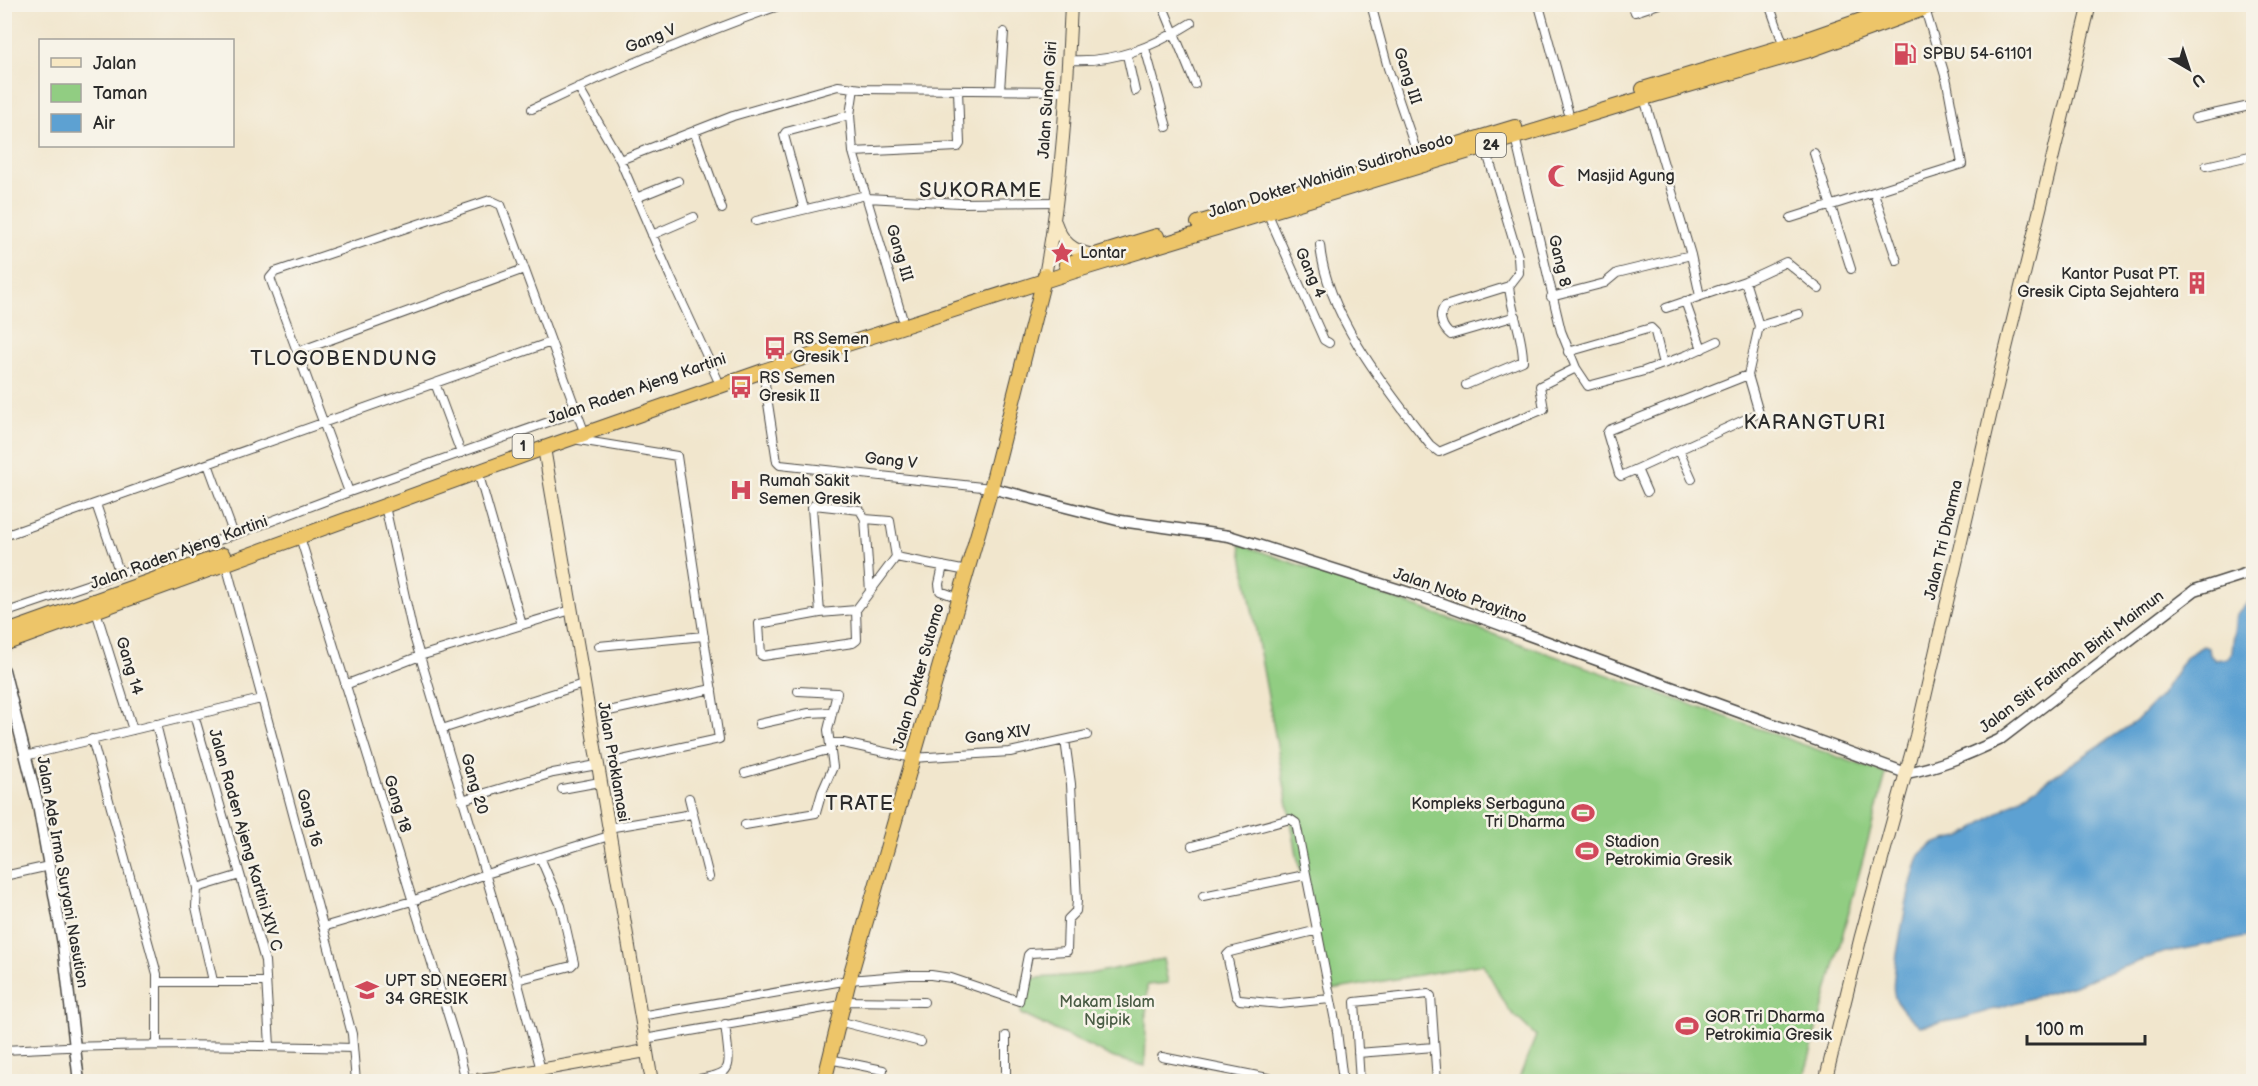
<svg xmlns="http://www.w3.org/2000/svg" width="2258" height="1086" font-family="'Balsamiq Sans',sans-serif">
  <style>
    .green { fill: #91cd82; stroke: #5e7c56; stroke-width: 1.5 }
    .water { fill: #5da1d2; stroke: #44667e; stroke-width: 1.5 }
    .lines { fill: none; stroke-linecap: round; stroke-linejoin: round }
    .minor-casing { stroke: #494743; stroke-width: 10 }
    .tertiary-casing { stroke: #494743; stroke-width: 13 }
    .secondary-casing { stroke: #494743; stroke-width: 14 }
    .trunk-casing { stroke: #494743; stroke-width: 16 }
    .minor { stroke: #fff; stroke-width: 8 }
    .tertiary { stroke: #fff; stroke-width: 10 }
    .secondary { stroke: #f8e8c3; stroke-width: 12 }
    .trunk { stroke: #edc569; stroke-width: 14 }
    .labels { text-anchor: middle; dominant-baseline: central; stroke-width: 5; stroke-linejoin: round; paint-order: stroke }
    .shield { fill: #f7f3e8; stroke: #686764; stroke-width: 1.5 }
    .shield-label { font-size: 15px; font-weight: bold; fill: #2b2b2b }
    .street-label { font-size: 16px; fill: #2b2b2b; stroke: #f7f3e8 }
    .poi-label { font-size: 16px; fill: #2b2b2b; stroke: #f7f3e8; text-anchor: start }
    .park-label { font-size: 16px; fill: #4a5c45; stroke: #f7f3e8 }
    .quarter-label { font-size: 20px; letter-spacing: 1.5px; fill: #2b2b2b; stroke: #f7f3e8 }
  </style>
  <rect width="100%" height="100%" fill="#f7f3e8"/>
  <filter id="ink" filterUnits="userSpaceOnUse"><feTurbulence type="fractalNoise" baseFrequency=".0167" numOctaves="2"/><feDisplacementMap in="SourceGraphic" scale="12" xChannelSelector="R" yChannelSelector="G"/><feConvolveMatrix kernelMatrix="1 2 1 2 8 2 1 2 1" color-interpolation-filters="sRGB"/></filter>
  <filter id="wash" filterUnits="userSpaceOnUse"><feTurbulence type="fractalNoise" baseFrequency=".008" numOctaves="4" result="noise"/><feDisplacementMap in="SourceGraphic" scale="24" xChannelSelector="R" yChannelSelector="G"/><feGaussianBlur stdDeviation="1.35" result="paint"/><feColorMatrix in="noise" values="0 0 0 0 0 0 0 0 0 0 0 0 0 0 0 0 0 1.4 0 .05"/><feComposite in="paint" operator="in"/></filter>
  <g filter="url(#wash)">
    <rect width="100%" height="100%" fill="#f1e6cd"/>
    <!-- green -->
    <path class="green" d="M1240,544L1886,774L1803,1081H1518L1536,1036L1509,1010L1483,964L1332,990L1300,871Z
      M1163,959L1168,983L1147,985L1145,1066L1114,1058L1021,1014L1024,979L1089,974Z"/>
    <!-- water -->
    <path class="water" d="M2253,600V936L2162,953L2074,985L1961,1019L1920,1026C1911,1018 1897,1007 1894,994C1890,979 1912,867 1921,854C1931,841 1948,840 1963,836L2135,722L2161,695L2186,656L2203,646L2209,648L2210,655L2215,660L2228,658L2232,652L2236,614L2249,602Z"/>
  </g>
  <g filter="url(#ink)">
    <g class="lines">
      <!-- minor casing -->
      <g class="minor-casing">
        <path id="minor" d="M1162,4L1195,84
          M1371,4L1388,68L1418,156
          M1632,4L1635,12L1659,4
          M1674,4H1678
          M1769,4L1784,46
          M1540,9L1568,111
          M1145,48L1167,127
          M1127,55L1135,91
          M1069,60C1114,63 1153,47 1191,23
          M578,87L620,160L670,276L717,378
          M854,88L850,115L853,152L902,317
          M1000,90L1004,32
          M1644,98L1691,255
          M532,109C615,70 697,34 784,4
          M2195,118L2254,105
          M694,131L722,209
          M1515,137L1561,331L1576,368L1588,386L1644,371L1687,355L1718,341
          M853,152L958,147L960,144L958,90
          M1814,153L1851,269
          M620,160L733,116L838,86L862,89L1066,91
          M2206,166L2254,155
          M1874,193L1897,261
          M636,198L678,181
          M867,198L960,203L1056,202
          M804,209L784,135L786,132L850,115
          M1267,212L1324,340L1329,343
          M1791,218L1962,164L1947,82L1925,9
          M756,221L866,195
          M652,235L694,217
          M1320,245C1326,315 1388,391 1430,445L1439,452L1544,409L1540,386L1576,368
          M1745,281L1759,326L1748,375L1759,413L1637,469L1621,476L1619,474L1607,433L1609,430L1748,375
          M1509,286L1445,306C1437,315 1442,328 1451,335L1516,316
          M1551,297L1605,283L1617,273L1691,255L1700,296
          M1685,301L1702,349
          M1666,308L1745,281L1786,262L1819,289
          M1759,326L1799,314
          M297,352L524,269
          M1568,352L1651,328L1655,332L1663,364
          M763,371L777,462L780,465L991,488
          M435,383L461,453
          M1466,385L1523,361C1523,335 1511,312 1509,286L1519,273L1518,256L1485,146
          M573,439L677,456L719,739L613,762
          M1679,450L1692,479
          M208,464L234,535
          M1637,469L1647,492
          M478,472L522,625
          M349,492L270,278L275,272L490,200L501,205L582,426
          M96,504L120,574
          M814,505L860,510L865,519L890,521L896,557L856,610L820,613L812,507Z
          M385,506L413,633L517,980L541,1070
          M865,519L870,592
          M4,536L551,342
          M300,537L457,1044L466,1081
          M896,557L967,571
          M226,564L352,1034L356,1082
          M943,566L939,584L940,591L959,598
          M96,611L133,730
          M4,613L234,535L349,492L577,412
          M820,613L759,624L761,655L763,656L853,643L857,640L856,610
          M599,646L704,636
          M345,685L420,656L571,610
          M604,712L712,689
          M194,715L265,961L270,1046
          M156,724L197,888
          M759,724L809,713L832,712
          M442,729L583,684
          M92,739L157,974V1045
          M830,743H843L912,758L1010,752L1087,735
          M25,756L261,699
          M745,773L831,749
          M562,789L600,782
          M689,798L709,877
          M462,800L553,773L597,765
          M745,825L816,813L822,792L833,767L828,730L837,693L798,691
          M608,828L692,814
          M1192,846L1290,819L1296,823L1337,1031L1343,1082
          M4,876L49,866
          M1203,896L1305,875
          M323,927L412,901L486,874L609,836
          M1318,930L1230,952L1227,955L1236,996L1240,1000L1280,1004L1330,999
          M517,980L571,966L574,963L561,906L540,857
          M213,981L196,907L197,888L240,875
          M157,982H265
          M843,1001L924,1002
          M640,1016L849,980L910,975H931L951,978L1019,1001L1028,955L1030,953L1067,951L1068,919L1076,911L1077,901L1071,784L1065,740
          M838,1021L921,1042
          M1006,1036V1082
          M644,1039L842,1005
          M4,1050C121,1043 237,1045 353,1048
          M1358,1053L1434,1047
          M1162,1057L1289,1082
          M829,1059L883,1070
          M683,1082C736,1072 731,1077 725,1024
          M1360,1082L1355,1002L1428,994L1431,996L1437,1082"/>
      </g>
      <!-- tertiary casing -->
      <g class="tertiary-casing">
        <path id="tertiary" d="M991,488L1121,521L1229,536L1441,603L1906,773C1939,767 1969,754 1999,740L2195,590L2254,571
          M4,670L38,805L63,944L79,1082"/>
      </g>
      <!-- secondary casing -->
      <g class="secondary-casing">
        <path id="secondary" d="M1055,222C1062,242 1072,251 1093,255
          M1046,270C1062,183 1067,93 1071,4
          M544,448L652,1082
          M457,1082L495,1078L646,1051
          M1825,1082L1861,936L1916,736L2000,373L2090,4"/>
      </g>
      <!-- trunk casing -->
      <g class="trunk-casing">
        <path id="trunk" d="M1643,89L1798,42L1907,4
          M1198,223L1515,127
          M1066,264L1157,236
          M4,633L223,555
          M4,644L544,448L763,371L1075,271L1644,98L1813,49L1937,4
          M824,1082L849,980L991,488L1045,275"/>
      </g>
      <!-- minor -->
      <use href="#minor" class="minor"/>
      <!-- tertiary -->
      <use href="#tertiary" class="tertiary"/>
      <!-- secondary -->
      <use href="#secondary" class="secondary"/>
      <!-- trunk -->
      <use href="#trunk" class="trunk"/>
    </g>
  </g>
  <!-- icons -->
  <defs>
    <g id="fuel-bare" transform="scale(1.8)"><path d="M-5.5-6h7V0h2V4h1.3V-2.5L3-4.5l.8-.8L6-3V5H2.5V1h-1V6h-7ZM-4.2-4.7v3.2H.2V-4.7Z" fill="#d1495b" stroke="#f7f3e8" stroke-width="2.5" paint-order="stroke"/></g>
    <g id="mosque-bare" transform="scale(1.8)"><path d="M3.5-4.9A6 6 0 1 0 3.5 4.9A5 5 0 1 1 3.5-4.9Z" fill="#d1495b" stroke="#f7f3e8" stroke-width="2.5" paint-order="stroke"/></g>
    <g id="sight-bare" transform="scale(1.8)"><path d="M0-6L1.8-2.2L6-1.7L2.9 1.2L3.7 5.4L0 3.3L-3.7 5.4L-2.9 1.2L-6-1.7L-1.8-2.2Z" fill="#d1495b" stroke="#f7f3e8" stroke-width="2.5" paint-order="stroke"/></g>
    <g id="building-bare" transform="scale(1.8)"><path d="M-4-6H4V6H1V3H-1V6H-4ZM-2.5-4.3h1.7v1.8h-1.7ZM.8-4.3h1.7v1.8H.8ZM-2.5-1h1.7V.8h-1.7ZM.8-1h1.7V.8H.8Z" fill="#d1495b" stroke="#f7f3e8" stroke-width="2.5" paint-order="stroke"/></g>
    <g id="bus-bare" transform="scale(1.8)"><path d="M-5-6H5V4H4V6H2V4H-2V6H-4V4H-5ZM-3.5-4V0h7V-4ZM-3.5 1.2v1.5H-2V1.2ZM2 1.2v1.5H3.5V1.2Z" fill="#d1495b" stroke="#f7f3e8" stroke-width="2.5" paint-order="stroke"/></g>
    <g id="hospital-bare" transform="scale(1.8)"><path d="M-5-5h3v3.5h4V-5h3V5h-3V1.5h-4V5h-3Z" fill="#d1495b" stroke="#f7f3e8" stroke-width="2.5" paint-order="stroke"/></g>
    <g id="stadium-bare" transform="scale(1.8)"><path d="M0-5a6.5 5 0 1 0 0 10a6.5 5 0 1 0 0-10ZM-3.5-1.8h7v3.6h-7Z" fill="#d1495b" stroke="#f7f3e8" stroke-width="2.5" paint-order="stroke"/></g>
    <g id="school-bare" transform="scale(1.8)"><path d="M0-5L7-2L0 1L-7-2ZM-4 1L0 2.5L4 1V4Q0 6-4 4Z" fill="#d1495b" stroke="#f7f3e8" stroke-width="2.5" paint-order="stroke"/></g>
  </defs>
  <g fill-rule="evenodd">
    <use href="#fuel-bare" x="1905" y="54"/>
    <use href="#mosque-bare" x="1559" y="176"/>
    <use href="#sight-bare" x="1062" y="253"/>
    <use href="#building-bare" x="2197" y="283"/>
    <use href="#bus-bare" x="775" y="348"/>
    <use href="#bus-bare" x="741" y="387"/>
    <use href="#hospital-bare" x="741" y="490"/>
    <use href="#stadium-bare" x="1583" y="813"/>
    <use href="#stadium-bare" x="1587" y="851"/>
    <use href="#school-bare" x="367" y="990"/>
    <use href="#stadium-bare" x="1687" y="1026"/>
  </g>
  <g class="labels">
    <!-- shield labels -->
    <g class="shield">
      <rect x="1476" y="133" width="30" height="24" rx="4.5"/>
      <rect x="512.5" y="434" width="21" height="24" rx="4.5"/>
    </g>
    <g class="shield-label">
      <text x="1491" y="145">24</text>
      <text x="523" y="446">1</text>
    </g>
    <!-- street labels -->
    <g class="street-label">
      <text transform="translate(651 39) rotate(-22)">Gang V</text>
      <text transform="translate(1407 76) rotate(72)">Gang III</text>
      <text transform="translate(1048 100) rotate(-86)">Jalan Sunan Giri</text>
      <text transform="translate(1331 176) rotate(-17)">Jalan Dokter Wahidin Sudirohusodo</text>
      <text transform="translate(899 253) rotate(73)">Gang III</text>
      <text transform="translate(1559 261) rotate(77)">Gang 8</text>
      <text transform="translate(1310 273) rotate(66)">Gang 4</text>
      <text transform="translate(637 389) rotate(-19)">Jalan Raden Ajeng Kartini</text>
      <text transform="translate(891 461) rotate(6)">Gang V</text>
      <text transform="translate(1944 540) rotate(-77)">Jalan Tri Dharma</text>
      <text transform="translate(179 553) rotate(-20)">Jalan Raden Ajeng Kartini</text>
      <text transform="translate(1460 596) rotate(19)">Jalan Noto Prayitno</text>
      <text transform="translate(2072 662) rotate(-37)">Jalan Siti Fatimah Binti Maimun</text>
      <text transform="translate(129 666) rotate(73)">Gang 14</text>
      <text transform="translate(919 676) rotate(-74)">Jalan Dokter Sutomo</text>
      <text transform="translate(998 735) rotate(-7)">Gang XIV</text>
      <text transform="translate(613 762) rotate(80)">Jalan Proklamasi</text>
      <text transform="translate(474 784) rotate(74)">Gang 20</text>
      <text transform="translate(397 804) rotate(73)">Gang 18</text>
      <text transform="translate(309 818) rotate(75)">Gang 16</text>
      <text transform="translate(245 840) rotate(74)">Jalan Raden Ajeng Kartini XIV C</text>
      <text transform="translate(62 872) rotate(80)">Jalan Ade Irma Suryani Nasution</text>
    </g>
    <!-- poi labels -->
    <g class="poi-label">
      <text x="1923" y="54">SPBU 54-61101</text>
      <text x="1577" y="176">Masjid Agung</text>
      <text x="1080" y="253">Lontar</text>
      <text x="2179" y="274" text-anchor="end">Kantor Pusat PT.<tspan x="2179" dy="18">Gresik Cipta Sejahtera</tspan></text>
      <text x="793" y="339">RS Semen<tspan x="793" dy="18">Gresik I</tspan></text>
      <text x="759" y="378">RS Semen<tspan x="759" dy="18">Gresik II</tspan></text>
      <text x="759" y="481">Rumah Sakit<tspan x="759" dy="18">Semen Gresik</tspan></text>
      <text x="1565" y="804" text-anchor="end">Kompleks Serbaguna<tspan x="1565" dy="18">Tri Dharma</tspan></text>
      <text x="1605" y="842">Stadion<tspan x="1605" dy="18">Petrokimia Gresik</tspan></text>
      <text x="385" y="981">UPT SD NEGERI<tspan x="385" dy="18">34 GRESIK</tspan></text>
      <text x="1705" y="1017">GOR Tri Dharma<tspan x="1705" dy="18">Petrokimia Gresik</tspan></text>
    </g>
    <!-- park labels -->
    <g class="park-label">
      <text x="1107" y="1002">Makam Islam<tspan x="1107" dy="18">Ngipik</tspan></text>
    </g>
    <!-- quarter labels -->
    <g class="quarter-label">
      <text x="981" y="191">SUKORAME</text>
      <text x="344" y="359">TLOGOBENDUNG</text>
      <text x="1815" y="423">KARANGTURI</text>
      <text x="860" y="804">TRATE</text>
    </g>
  </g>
  <!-- margin -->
  <rect width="2258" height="1086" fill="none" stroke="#f7f3e8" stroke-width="24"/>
  <!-- legend -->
  <rect x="39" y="39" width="195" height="108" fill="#f7f3e8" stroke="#a5a39c" stroke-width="1.5"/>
  <rect x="51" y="58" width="30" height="9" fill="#f8e8c3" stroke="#a5a39c" stroke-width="1.5"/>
  <text x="93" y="69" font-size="18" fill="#2b2b2b">Jalan</text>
  <rect x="51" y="84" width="30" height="18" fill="#91cd82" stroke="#a5a39c" stroke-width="1.5"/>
  <text x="93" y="99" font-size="18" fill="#2b2b2b">Taman</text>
  <rect x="51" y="114" width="30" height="18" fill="#5da1d2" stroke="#a5a39c" stroke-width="1.5"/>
  <text x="93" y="129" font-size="18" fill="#2b2b2b">Air</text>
  <!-- north arrow -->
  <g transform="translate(2189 69) rotate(141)" stroke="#f7f3e8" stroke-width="4.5" paint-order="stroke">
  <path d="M0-4.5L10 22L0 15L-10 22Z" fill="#2b2b2b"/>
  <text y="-9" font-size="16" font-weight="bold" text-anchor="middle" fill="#2b2b2b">U</text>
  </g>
  <!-- scale -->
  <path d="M2027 1035v9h118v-9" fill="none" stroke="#2b2b2b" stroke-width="3"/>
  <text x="2036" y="1035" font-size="18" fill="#2b2b2b" stroke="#f7f3e8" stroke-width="4.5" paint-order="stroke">100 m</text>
</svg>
